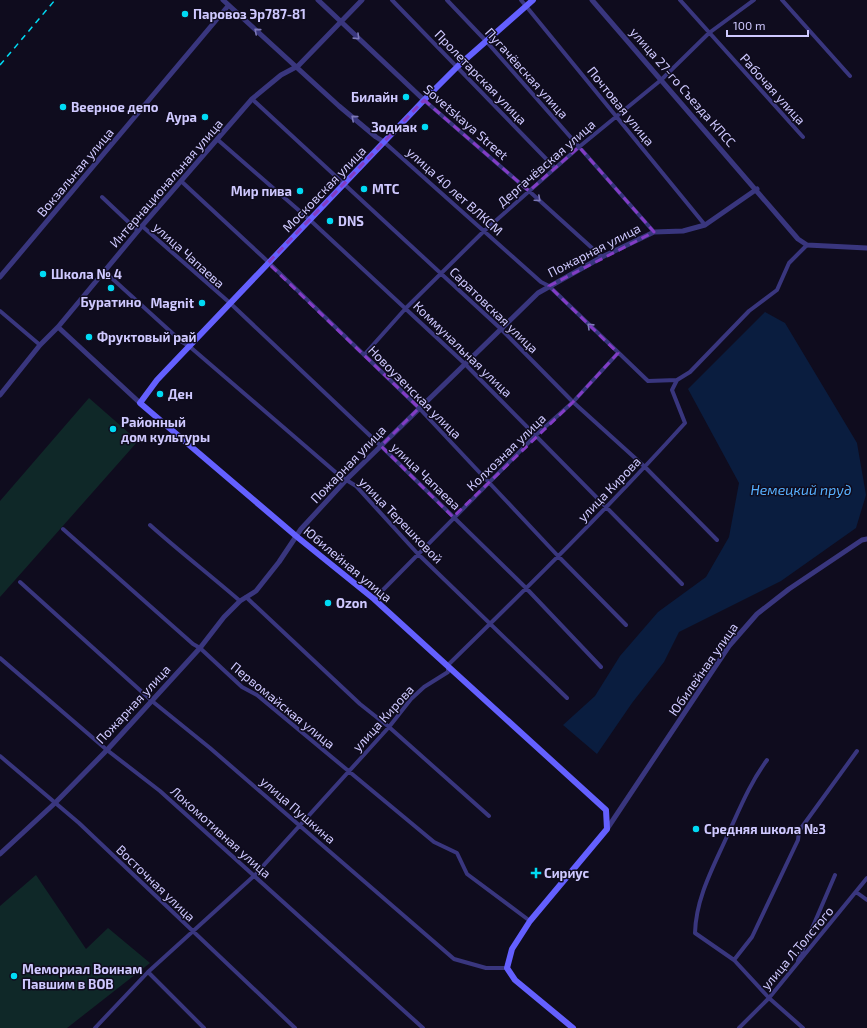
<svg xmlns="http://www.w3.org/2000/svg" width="867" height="1028" font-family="'Exo 2',sans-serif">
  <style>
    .green { fill: #0f2828 }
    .water { fill: #0a1d3f }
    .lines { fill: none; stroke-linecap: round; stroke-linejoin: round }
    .minor { stroke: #39367e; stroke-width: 4 }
    .tertiary { stroke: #39367e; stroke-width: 5 }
    .secondary { stroke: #6460ff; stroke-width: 6 }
    .rail { stroke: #00dbf4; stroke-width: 1.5; stroke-dasharray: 6 5; stroke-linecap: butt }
    .oneway { stroke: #7c78b8 }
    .marked { fill: none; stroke: #833cc5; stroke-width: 3; stroke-dasharray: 8 5; stroke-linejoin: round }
    .poi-dot { fill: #00dbf4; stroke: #0f0c1e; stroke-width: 1.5 }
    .labels { text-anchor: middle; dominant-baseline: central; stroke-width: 3; stroke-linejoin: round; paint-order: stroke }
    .poi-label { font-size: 13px; font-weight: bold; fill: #cfc9ff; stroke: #0f0c1e; text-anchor: start }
    .street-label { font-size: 13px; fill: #cfc9ff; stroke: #0f0c1e }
    .water-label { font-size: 14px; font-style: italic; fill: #57b1ff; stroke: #0f0c1e }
  </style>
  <rect width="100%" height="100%" fill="#0f0c1e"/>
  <!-- green -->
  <path class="green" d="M89,398L138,441L0,597V501Z
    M36,875L86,949L108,928L150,963L67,1028H0V906Z"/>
  <!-- water -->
  <path class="water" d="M765,312L785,323L857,443L866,495L856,528L781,581L679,632L664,662L632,703L597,754L563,725L595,696L620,656L658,612L706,577L729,537L739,483L688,389Z"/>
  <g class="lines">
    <!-- minor -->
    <path class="minor" d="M392,0L555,168
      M447,0L486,41L654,232
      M521,0L705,225
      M680,0L803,137
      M782,0L850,76
      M252,99L501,329L573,402L645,467L717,540
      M424,100L529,191L602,257
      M218,140L310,220L464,363L682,584
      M384,142L541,282L549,286L648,381L677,380
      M181,181L263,257L419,408L558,556L626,625
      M102,197L138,231
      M142,226L230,303L381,446L526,588L601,667
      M105,272L182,342L189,346L340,476L356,486L418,554L567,698
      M0,311L40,345
      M364,355L406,308L483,232L579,147L661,80L709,33L754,0
      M150,525C179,551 210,575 240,601
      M63,529L193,644L200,648L242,687L257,695L434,842L457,853L467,874L530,921
      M20,582L152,701L210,748L454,959L486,968H507
      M246,597L360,704L389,727L489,816
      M374,599L536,435L573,402L618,353
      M0,658L107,750L160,791L423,1028
      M0,756L79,823L295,1028
      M767,760C750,783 740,808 728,834C714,866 696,897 695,933L734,960L769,998L803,1028
      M856,892L867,900
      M734,960L752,937L798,840L799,831L857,751
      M798,961L835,875
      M148,972L204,1028
      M95,1028L148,972L255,875L389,727L411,699L424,687L448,672V665C529,586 609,507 685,423L672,390L677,380L690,372L749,311L777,290L789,263L807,245
      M739,1028L769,998L867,878"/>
    <!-- tertiary -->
    <path class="tertiary" d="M223,0L339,106L376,137L384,142
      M318,0L424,100
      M592,0L798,239L807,245L867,248
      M0,277L228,6
      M58,327L140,403
      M0,395L40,345L58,327L142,226L252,99L281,75L298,66L362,0
      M607,829L729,646L757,614L789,589L862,540L867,539
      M0,854L55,803L107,750L200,648L224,617L240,601L256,591L279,562L301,529L347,479L538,293L602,257L654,232L683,231L705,225L757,189"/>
    <!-- secondary -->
    <path class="secondary" d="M533,0L458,66L424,100L157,380L140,403L296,536L374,599L606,810L607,829L530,921L512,949L507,968L515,980L573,1028"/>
    <!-- rail -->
    <path class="rail" d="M0,65L55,0"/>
  </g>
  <!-- one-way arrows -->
  <defs><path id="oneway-chevron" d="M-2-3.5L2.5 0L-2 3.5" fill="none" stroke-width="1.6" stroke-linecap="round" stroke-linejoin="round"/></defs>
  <g class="oneway">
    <use href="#oneway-chevron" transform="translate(257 31) rotate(-139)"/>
    <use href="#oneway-chevron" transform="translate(357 37) rotate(44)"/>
    <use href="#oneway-chevron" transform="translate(354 118) rotate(-139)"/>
    <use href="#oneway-chevron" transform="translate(538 199) rotate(42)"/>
    <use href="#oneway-chevron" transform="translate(590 326) rotate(-136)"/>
  </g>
  <!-- marked area -->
  <path class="marked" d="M424,100L529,191L579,147L654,232L549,286L618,353L573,402L453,517L381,446L419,408L268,263Z"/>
  <!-- markers -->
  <g class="poi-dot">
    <circle cx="185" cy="14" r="4"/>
    <circle cx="406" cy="97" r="4"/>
    <circle cx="63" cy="107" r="4"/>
    <circle cx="205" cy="117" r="4"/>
    <circle cx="425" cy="127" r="4"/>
    <circle cx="364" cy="189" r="4"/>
    <circle cx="300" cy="191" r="4"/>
    <circle cx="330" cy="221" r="4"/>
    <circle cx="43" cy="274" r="4"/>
    <circle cx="111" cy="288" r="4"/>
    <circle cx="202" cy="303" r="4"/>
    <circle cx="89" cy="337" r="4"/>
    <circle cx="160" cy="394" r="4"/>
    <circle cx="113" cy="429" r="4"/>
    <circle cx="328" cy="603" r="4"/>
    <circle cx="696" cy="829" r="4"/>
    <path d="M534 867h4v4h4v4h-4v4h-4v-4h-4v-4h4z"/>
    <circle cx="14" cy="976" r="4"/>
  </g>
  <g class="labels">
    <!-- poi labels -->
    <g class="poi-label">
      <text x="193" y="14">Паровоз Эр787-81</text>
      <text x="398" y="97" text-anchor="end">Билайн</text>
      <text x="71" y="107">Веерное депо</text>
      <text x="197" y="117" text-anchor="end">Аура</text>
      <text x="417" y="127" text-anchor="end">Зодиак</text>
      <text x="372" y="189">МТС</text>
      <text x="292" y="191" text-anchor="end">Мир пива</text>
      <text x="338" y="221">DNS</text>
      <text x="51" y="274">Школа № 4</text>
      <text x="111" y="302" text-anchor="middle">Буратино</text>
      <text x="194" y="303" text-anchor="end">Magnit</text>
      <text x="97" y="337">Фруктовый рай</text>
      <text x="168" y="394">Ден</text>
      <text x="121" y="422">Районный<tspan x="121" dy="15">дом культуры</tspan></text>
      <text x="336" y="603">Ozon</text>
      <text x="704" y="829">Средняя школа №3</text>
      <text x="544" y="873">Сириус</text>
      <text x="22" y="969">Мемориал Воинам<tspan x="22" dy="15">Павшим в ВОВ</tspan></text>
    </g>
    <!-- street labels -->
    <g class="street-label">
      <text transform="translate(527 73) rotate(48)">Пугачёвская улица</text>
      <text transform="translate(481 77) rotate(46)">Пролетарская улица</text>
      <text transform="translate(683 87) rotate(49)">улица 27-го Съезда КПСС</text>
      <text transform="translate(773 89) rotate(48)">Рабочая улица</text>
      <text transform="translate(621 106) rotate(51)">Почтовая улица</text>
      <text transform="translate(466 122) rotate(41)">Sovetskaya Street</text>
      <text transform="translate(546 163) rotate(-41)">Дергачёвская улица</text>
      <text transform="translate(75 172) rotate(-50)">Вокзальная улица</text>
      <text transform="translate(166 183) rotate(-49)">Интернациональная улица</text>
      <text transform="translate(324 189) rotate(-46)">Московская улица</text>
      <text transform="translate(455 191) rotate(42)">улица 40 лет ВЛКСМ</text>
      <text transform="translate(594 250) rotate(-27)">Пожарная улица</text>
      <text transform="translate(189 255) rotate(42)">улица Чапаева</text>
      <text transform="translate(494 310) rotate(44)">Саратовская улица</text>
      <text transform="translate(463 349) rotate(44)">Коммунальная улица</text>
      <text transform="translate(415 392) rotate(45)">Новоузенская улица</text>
      <text transform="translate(506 452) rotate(-44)">Колхозная улица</text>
      <text transform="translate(348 464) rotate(-46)">Пожарная улица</text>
      <text transform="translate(426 476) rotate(44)">улица Чапаева</text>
      <text transform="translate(609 489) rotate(-46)">улица Кирова</text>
      <text transform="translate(401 520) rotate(46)">улица Терешковой</text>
      <text transform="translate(348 564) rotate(40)">Юбилейная улица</text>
      <text transform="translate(703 669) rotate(-55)">Юбилейная улица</text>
      <text transform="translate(133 704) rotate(-47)">Пожарная улица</text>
      <text transform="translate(283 705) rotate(39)">Первомайская улица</text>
      <text transform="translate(383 718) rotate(-48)">улица Кирова</text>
      <text transform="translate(298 810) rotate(41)">улица Пушкина</text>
      <text transform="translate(221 832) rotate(42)">Локомотивная улица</text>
      <text transform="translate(156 883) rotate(44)">Восточная улица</text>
      <text transform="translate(797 948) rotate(-50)">улица Л.Толстого</text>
    </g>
    <!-- water labels -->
    <g class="water-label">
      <text x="801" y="489">Немецкий пруд</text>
    </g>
  </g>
  <!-- scale -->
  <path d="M727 30v6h81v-6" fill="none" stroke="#cfc9ff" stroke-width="2"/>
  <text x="733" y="30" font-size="12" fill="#cfc9ff" stroke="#0f0c1e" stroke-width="3" paint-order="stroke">100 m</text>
</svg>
